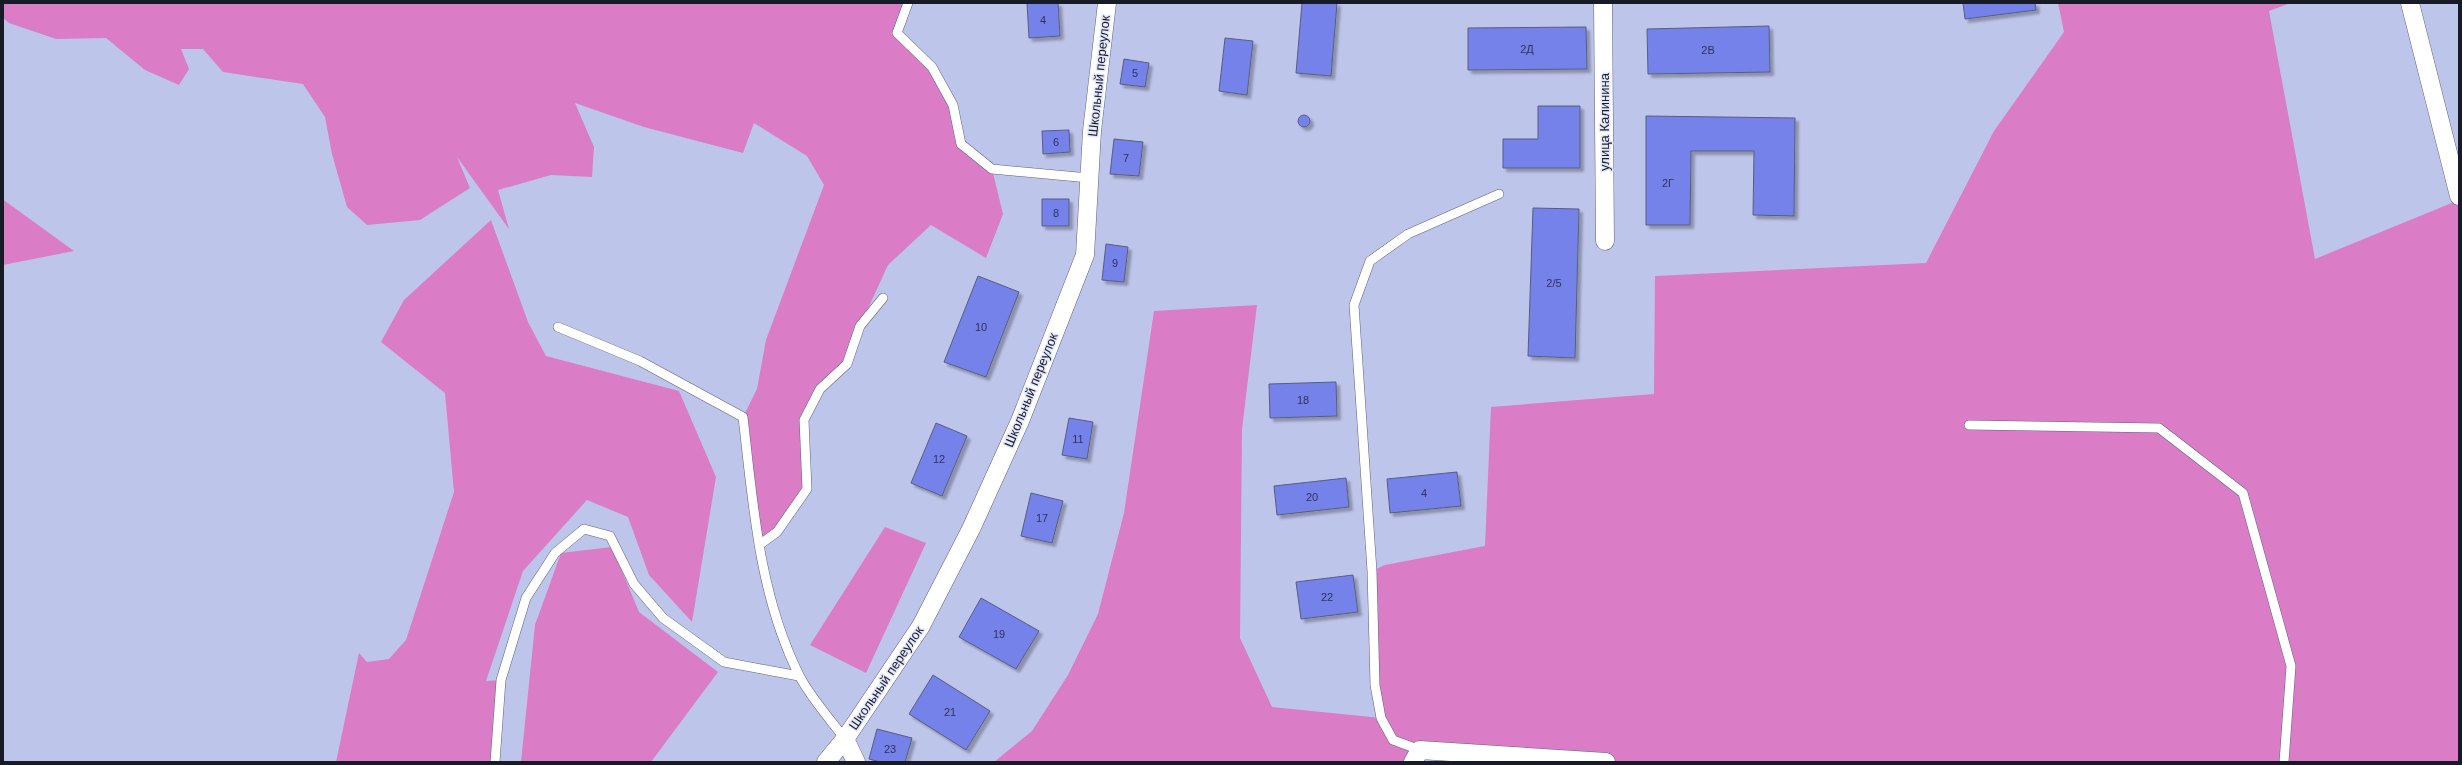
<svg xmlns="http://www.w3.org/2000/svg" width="2462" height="765" font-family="Arial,sans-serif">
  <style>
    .green { fill: #db7cc6 }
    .building { fill: #7482e9; stroke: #575e7d; filter: url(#shadow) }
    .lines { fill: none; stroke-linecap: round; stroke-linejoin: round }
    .lane-casing { stroke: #5b6282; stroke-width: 10 }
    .street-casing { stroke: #5b6282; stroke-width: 19 }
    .lane { stroke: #fff; stroke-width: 9 }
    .street { stroke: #fff; stroke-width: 18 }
    .labels { text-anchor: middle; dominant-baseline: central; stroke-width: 3; stroke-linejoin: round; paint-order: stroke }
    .number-label { font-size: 11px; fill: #2e3458 }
    .street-label { font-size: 13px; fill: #171a27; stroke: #e3e7fa }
  </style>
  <defs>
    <filter id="shadow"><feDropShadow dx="3.5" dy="3.5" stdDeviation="1" flood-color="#0004"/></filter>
  </defs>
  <rect width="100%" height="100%" fill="#bec5ea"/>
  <!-- green -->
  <path class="green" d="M3,3H908L897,33L932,67L953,105L961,144L992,169L1003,214L986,258L931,225L888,265L860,326L847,364L820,389L804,420L807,489L777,532L759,545L743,417L757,389L766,340L824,185L807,156L754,123L743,153L644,127L575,103L594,147L592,177L551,175L498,190L509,229L457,157L470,188L420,220L367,225L347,207L332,154L325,117L303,84L223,72L203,49H181L189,69L179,85L145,70L106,38L56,39L9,23L3,18Z
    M2058,3H2291L2269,11L2315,259L2459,200V762H1606L1420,750L1413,762H994L1032,731L1068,675L1098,614L1124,513L1154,311L1257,305L1242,429L1240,638L1272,707L1381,718L1372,571L1385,565L1485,546L1491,407L1654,394L1655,276L1926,263L1994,131L2064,32Z
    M3,199L5,201L74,251L3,265Z
    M491,220L528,322L546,356L679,391L716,477L692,622L649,575L628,517L587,500L523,571L486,681L501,680L495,762H336L359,653L367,662L389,659L406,640L454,492L445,393L381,342L404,300Z
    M885,527L926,543L866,673L810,645Z
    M612,547L639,612L718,672L651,762H521L535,625L561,553Z"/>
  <!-- building -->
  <path class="building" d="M1027,3H1058L1060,36L1029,38Z
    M1302,3H1337L1331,76L1296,73Z
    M1963,3H2035L2036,10L1965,19Z
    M1769,26L1770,72L1648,74L1647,29Z
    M1586,27L1587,69L1468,70V28Z
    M1225,38L1253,41L1247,95L1219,91Z
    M1124,59L1149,63L1145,87L1120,84Z
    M1538,106H1580V168H1503V139H1538Z
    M1298 121a6 6 0 1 1 12 0a6 6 0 1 1-12 0Z
    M1646,116L1795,118L1794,216L1753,215L1754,151H1691L1690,225H1646Z
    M1069,130L1070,152L1043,154L1042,131Z
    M1114,139L1143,142L1139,176L1110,174Z
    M1042,199H1069V226H1042Z
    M1533,208L1579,209L1575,358L1528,356Z
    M1106,244L1128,247L1124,282L1102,280Z
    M978,276L1019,292L986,377L944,362Z
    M1336,382L1337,416L1270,418L1269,384Z
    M1069,418L1093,422L1087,459L1062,455Z
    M936,423L967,436L942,496L911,483Z
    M1457,472L1461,506L1390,513L1387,479Z
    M1346,478L1349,507L1277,515L1274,486Z
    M1031,493L1063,501L1052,543L1021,536Z
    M1353,575L1358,612L1301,619L1296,582Z
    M981,598L1039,631L1016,669L959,637Z
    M933,675L990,711L966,750L909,714Z
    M877,729L912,738L905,762H880L869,759Z"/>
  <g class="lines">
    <!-- lane casing -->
    <g class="lane-casing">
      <path id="lane" d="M908,3L897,33L932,67L953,105L961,144L992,169L1089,178
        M558,327L640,361L743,417C753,504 759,595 799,675C810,697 830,719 845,739
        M1969,425L2159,428L2243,493L2291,666L2284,762
        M759,545L777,532L807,489L804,420L820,389L847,364L860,326L883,298
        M1420,750L1393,740L1381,718L1375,685L1372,571L1354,305L1370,261L1408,234L1499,194
        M495,762L501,680L526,598L555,553L584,529L610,536L634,584L663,618L724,662L799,676"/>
    </g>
    <!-- street casing -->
    <g class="street-casing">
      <path id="street" d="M1603,3L1605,241
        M2410,3L2459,196
        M845,739L856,762
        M826,762L845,739L921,626L971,529L1020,421L1085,255L1092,131L1107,3
        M1413,762L1420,750L1606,762"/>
    </g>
    <!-- lane -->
    <use href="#lane" class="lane"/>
    <!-- street -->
    <use href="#street" class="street"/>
  </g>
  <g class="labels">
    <!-- number labels -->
    <g class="number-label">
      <text x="1043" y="20">4</text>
      <text x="1527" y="49">2Д</text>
      <text x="1708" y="50">2В</text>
      <text x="1135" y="73">5</text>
      <text x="1056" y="142">6</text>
      <text x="1126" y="158">7</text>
      <text x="1668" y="183">2Г</text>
      <text x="1056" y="213">8</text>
      <text x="1115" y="263">9</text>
      <text x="1554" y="283">2/5</text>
      <text x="981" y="327">10</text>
      <text x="1303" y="400">18</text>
      <text x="1078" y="439">11</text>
      <text x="939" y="459">12</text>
      <text x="1424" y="493">4</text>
      <text x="1312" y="497">20</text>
      <text x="1042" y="518">17</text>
      <text x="1327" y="597">22</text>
      <text x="999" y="634">19</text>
      <text x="950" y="712">21</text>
      <text x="890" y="749">23</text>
    </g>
    <!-- street labels -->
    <g class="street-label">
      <text transform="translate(1099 76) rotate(-84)">Школьный переулок</text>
      <text transform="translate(1604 122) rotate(-90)">улица Калинина</text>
      <text transform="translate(1031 390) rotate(-68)">Школьный переулок</text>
      <text transform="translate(886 678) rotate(-56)">Школьный переулок</text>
    </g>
  </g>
  <!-- border -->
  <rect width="2462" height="765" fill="none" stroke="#171a27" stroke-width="8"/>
</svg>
